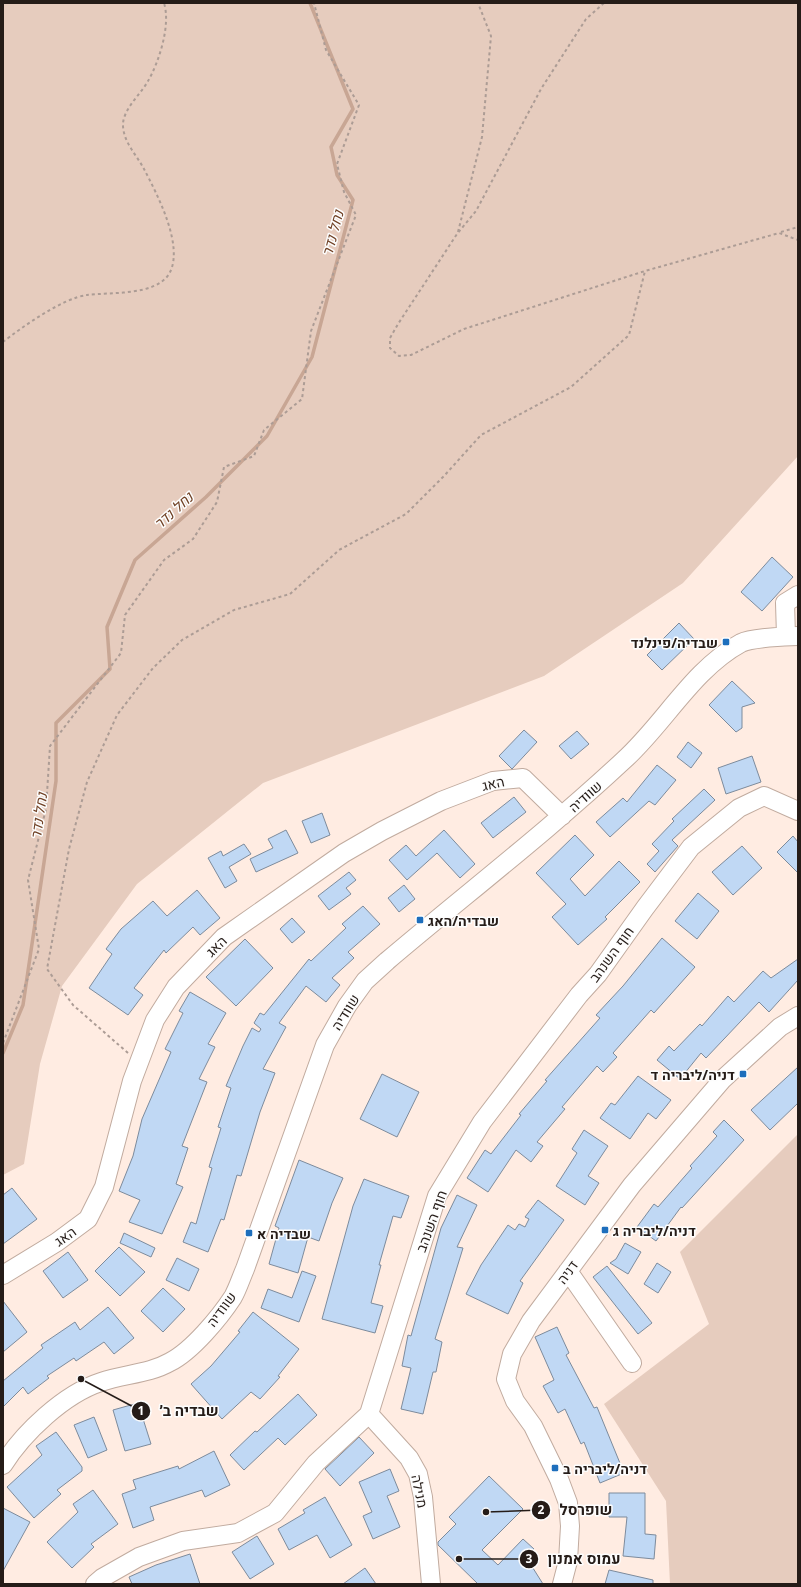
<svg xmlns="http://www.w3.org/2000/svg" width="801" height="1587" font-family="'Noto Sans',Heebo,sans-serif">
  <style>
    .green { fill: #e6ccbe }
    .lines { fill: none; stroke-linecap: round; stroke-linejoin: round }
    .stream { stroke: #c8a694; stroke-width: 3.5 }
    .building { fill: #c0d8f4; stroke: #7d8b9c }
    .minor-casing { stroke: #c1ab9f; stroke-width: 20 }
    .path { stroke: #ac9c95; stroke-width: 2; stroke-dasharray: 3 3; stroke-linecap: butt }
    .minor { stroke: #fff; stroke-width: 18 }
    .poi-dot { fill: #1d6ebc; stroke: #fdfdfd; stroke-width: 1.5 }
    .labels { text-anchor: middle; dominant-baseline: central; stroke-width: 3; stroke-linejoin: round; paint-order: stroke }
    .poi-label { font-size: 14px; font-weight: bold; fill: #251c18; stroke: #fdfdfd; text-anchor: start }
    .street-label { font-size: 14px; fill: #251c18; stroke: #fdfdfd }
    .water-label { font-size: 15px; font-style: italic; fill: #704125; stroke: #fdfdfd }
    .leader { fill: none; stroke: #251c18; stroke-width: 1.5 }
    .callout-dot { fill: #251c18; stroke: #fdfdfd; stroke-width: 1.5 }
    .mark-label { font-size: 12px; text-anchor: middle; font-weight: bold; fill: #fff }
    .callout-label { font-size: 15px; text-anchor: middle; font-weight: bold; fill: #251c18; stroke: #fdfdfd; stroke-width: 3; stroke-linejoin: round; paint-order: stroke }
  </style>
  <rect width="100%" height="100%" fill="#ffece2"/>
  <!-- green -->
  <path class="green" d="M3,3H798V456L683,583L544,676L263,783L137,884L62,986L40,1064L24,1164L3,1175Z
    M798,1134V1584H670L666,1501L604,1404L709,1324L680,1252Z"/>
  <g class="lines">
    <!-- stream -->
    <path class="stream" d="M3,1053L23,1005L56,781V723L110,669L107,627L135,560L206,497L267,436L312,357L353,200L337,175L331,147L353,109L310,3"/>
  </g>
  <!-- building -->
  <path class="building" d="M772,557L793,577L762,611L741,592Z
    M679,623L694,639L662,670L647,655Z
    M732,681L755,703L742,707V728L736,732L709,705Z
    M524,730L537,742L512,769L499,756Z
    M577,731L589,744L571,759L559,746Z
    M688,742L702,753L691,768L677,757Z
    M752,756L761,782L726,794L718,768Z
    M657,765L676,780L655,805L649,801L610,837L596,822L623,798L627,802Z
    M704,789L715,800L672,840L678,846L655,872L647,864L659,851L652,844L674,821L672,819Z
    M514,797L526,812L493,838L481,823Z
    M322,813L330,835L311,843L302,821Z
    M286,830L298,853L256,872L250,859L273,848L268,839Z
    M444,830L475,864L460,878L437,853L407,880L389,860L406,845L416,856Z
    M575,835L594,855L570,879L585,896L619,861L640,882L605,917L607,919L578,945L552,917L566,904L536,873Z
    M793,836L798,842V873L777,852Z
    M244,844L251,854L229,867L237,881L225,888L208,858L221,851L223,856Z
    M742,846L762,868L733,895L712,872Z
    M349,872L356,880L346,888L351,894L329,910L318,896Z
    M404,885L415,899L399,912L388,898Z
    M197,890L220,918L200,935L193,927L166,953L164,950L134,988L143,995L128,1015L89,988L112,954L106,949L121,929L153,901L167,916Z
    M698,893L719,911L697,939L675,921Z
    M363,906L380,924L348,952L354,958L332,978L340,985L326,1002L306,986L279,1023L286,1027L263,1069L275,1073L260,1112L241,1176L237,1175L224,1220L221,1219L208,1252L183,1242L191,1222L196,1224L212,1168L209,1167L221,1128L218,1127L231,1088L226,1086L243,1046L252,1028L259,1032L261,1029L254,1023L260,1013L264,1015L309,959L311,961L346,928L342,924Z
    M292,918L305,932L292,943L280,929Z
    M662,938L695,967L654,1013L651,1010L613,1053L617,1057L603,1072L597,1066L562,1107L565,1109L537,1142L543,1146L531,1162L516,1150L488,1192L467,1178L485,1150L491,1154L521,1115L519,1114L547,1081L545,1080L600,1018L596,1015L623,986Z
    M245,939L273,968L236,1006L206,977Z
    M798,959V980L769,1012L759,1002L706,1058L701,1053L680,1079L657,1060L669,1046L674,1051L700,1024L702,1026L728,996L734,1002L763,971L771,978Z
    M190,992L226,1013L208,1044L215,1047L199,1079L207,1082L182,1146L188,1148L176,1184L183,1187L162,1234L129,1222L140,1200L119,1191L133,1156L142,1119L171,1052L165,1049L183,1013L179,1011Z
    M798,1067V1103L770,1130L751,1110Z
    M382,1074L419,1092L397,1137L360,1119Z
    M638,1076L671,1100L656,1119L648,1113L630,1139L600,1118L611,1103L615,1105Z
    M724,1120L744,1140L682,1208L681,1207L656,1241L637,1227L654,1204L658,1207L692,1168L690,1166L717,1136L713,1132Z
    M584,1130L608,1146L588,1176L599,1183L585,1205L556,1186L577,1153L572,1149Z
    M299,1160L343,1178L332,1203L319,1241L308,1237L298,1273L269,1264L279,1228L275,1226Z
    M364,1179L409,1196L401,1218L393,1216L379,1265H381L371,1303L383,1306L375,1333L322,1319L353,1206Z
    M12,1188L37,1219L3,1244V1195Z
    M457,1195L477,1205L457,1247L463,1248L435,1339L442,1342L436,1372H433L423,1414L401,1409L411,1368L402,1366L408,1335L411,1336L441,1228Z
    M538,1200L564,1220L520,1281L523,1283L508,1314L466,1294L481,1265L508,1225L515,1230L519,1224L525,1227L529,1219L525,1217Z
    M124,1233L155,1248L151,1257L120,1243Z
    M625,1243L641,1252L628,1274L610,1263L616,1259Z
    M119,1247L145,1272L120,1296L95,1271Z
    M68,1252L88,1280L63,1298L43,1271Z
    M177,1258L199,1269L189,1291L166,1280Z
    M657,1263L671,1272L658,1293L644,1284Z
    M607,1266L652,1323L638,1334L593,1277Z
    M302,1271L316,1276L299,1322L261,1308L268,1289L292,1298Z
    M163,1288L185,1309L163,1332L141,1311Z
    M3,1301L27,1332L3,1352Z
    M108,1307L134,1338L114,1354L104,1342L76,1361L74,1358L47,1376L49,1378L28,1394L23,1387L3,1407V1381L43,1348L41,1345L75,1322L80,1330Z
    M253,1312L299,1349L278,1376L280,1377L260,1399L251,1392L222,1419L191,1384L211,1366L240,1332L238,1331Z
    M557,1327L569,1353L566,1355L594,1408L597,1407L624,1473L600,1483L584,1442L581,1444L565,1409L558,1413L543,1386L554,1380L535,1337Z
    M298,1394L317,1415L285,1445L278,1438L244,1470L230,1455L255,1431L257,1432Z
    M138,1403L151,1444L125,1451L113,1410Z
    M94,1417L107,1450L88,1458L74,1425Z
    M56,1432L82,1467V1471L57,1490L61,1494L34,1518L7,1487L42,1455L36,1446Z
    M359,1437L374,1453L340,1486L325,1469Z
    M214,1451L230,1485L205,1497L202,1490L150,1507L154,1520L133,1528L122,1494L136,1489L133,1480L178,1466L179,1469Z
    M390,1469L399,1491L387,1496L400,1527L373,1539L363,1516L372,1512L359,1482Z
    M489,1476L523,1509L482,1550L498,1565L523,1539L534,1549L526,1557L543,1584H478L438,1545V1542L456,1524L449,1517Z
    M93,1490L118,1524L91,1544L94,1547L72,1568L47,1542L78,1512L73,1504Z
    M609,1493H645V1534L656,1535L654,1559L623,1556L627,1517H609Z
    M325,1497L352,1545L330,1558L317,1535L289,1550L278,1529L305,1513L303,1510Z
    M3,1508L30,1522L3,1571Z
    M257,1536L274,1564L250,1579L232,1552Z
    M190,1554L200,1584H132L129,1577L156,1565Z
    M365,1568L376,1584H343Z
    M609,1570L653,1580V1584H605Z"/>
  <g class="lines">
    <!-- minor casing -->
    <g class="minor-casing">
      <path id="minor" d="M786,636L785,603L798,595
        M568,1271L632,1363
        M3,1275L57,1242L88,1219L104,1187L132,1081L155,1020L176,987L224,937L344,853L382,831L441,801L493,781L523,778L562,816
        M369,1414L409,1458L418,1474L423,1497L431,1584
        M3,1465C23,1433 64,1394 101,1382C124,1374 149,1374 170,1362C192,1351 220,1317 233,1297C238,1288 241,1278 245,1269L325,1045L347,1006L365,981L387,961C466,894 548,831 624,760C664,724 693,669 741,643C751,638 786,636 798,636
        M95,1584L102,1578L139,1557L183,1541L238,1533L275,1513L316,1463L369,1414L437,1196L482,1122L579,995L598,974L645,908L691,847L739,808L764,796L798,811
        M562,1584L568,1561L570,1526L568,1503L559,1479L533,1426L515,1401L506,1379L512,1354L531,1321L632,1185L723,1079L780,1027L798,1016"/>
    </g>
    <!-- path -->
    <path class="path" d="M604,3L586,19L541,89L476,211L457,234L398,324L390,338V348L399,356L411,355L464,329L589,289L645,271L779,233L798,240
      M458,232L482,137L491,36L478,3
      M781,232L798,227
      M3,342C22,327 63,298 87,295C111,292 155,296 169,274C185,247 157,194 144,169C136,154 124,143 123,126C122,110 141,94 148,81C159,62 171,25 164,3
      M3,1043L39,949L28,880L46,809L50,746L121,653L125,615L164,560L193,539L217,502L224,467L254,456L264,430L302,399L311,331L356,215L344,192L337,164L359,105L326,50L314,3
      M128,1053L73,1005L47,969L69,849L87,782L117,715L153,668L182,640L234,610L290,594L339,550L406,514L444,476L481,435L571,387L629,335L645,271"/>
    <!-- minor -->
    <use href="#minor" class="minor"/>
  </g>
  <!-- markers -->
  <g class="poi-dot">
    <rect x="722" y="638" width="8" height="8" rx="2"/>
    <rect x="416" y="916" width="8" height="8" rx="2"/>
    <rect x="739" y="1070" width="8" height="8" rx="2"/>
    <rect x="601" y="1226" width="8" height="8" rx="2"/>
    <rect x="245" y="1229" width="8" height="8" rx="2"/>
    <rect x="551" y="1464" width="8" height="8" rx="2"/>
  </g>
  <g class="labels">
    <!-- poi labels -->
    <g class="poi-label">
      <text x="718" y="642" text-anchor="end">שבדיה/פינלנד</text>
      <text x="428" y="920">שבדיה/האג</text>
      <text x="735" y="1074" text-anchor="end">דניה/ליבריה ד</text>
      <text x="613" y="1230">דניה/ליבריה ג</text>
      <text x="257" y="1233">שבדיה א</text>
      <text x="563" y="1468">דניה/ליבריה ב</text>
    </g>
    <!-- street labels -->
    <g class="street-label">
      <text transform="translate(493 783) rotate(-13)">האג</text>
      <text transform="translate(585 796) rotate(-42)">שוודיה</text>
      <text transform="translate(216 946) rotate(-44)">האג</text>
      <text transform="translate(611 954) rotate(-54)">חוף השנהב</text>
      <text transform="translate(345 1012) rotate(-58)">שוודיה</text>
      <text transform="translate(431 1221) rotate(-70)">חוף השנהב</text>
      <text transform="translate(65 1236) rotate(-36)">האג</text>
      <text transform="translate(567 1272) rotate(-54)">דניה</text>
      <text transform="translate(221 1309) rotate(-54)">שוודיה</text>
      <text transform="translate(420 1491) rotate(78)">מנילה</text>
    </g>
    <!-- water labels -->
    <g class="water-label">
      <text transform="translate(332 233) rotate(-75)">נחל נדר</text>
      <text transform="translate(173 510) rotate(-42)">נחל נדר</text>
      <text transform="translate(38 816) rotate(-82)">נחל נדר</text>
    </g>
  </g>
  <!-- callouts -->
  <path class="leader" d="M81 1379L141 1411M486 1512L541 1510M459 1559L529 1559"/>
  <g class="callout-dot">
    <circle cx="81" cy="1379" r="4"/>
    <circle cx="486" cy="1512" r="4"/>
    <circle cx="459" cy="1559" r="4"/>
    <circle cx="141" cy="1411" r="10"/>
    <circle cx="541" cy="1510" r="10"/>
    <circle cx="529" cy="1559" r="10"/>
  </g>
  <g class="mark-label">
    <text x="141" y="1415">1</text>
    <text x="541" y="1514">2</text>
    <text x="529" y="1563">3</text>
  </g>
  <g class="callout-label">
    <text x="189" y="1416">שבדיה ב׳</text>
    <text x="586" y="1515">שופרסל</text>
    <text x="584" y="1564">עמוס אמנון</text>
  </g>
  <!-- border -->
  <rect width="801" height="1587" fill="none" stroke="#251c18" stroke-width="8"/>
</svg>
